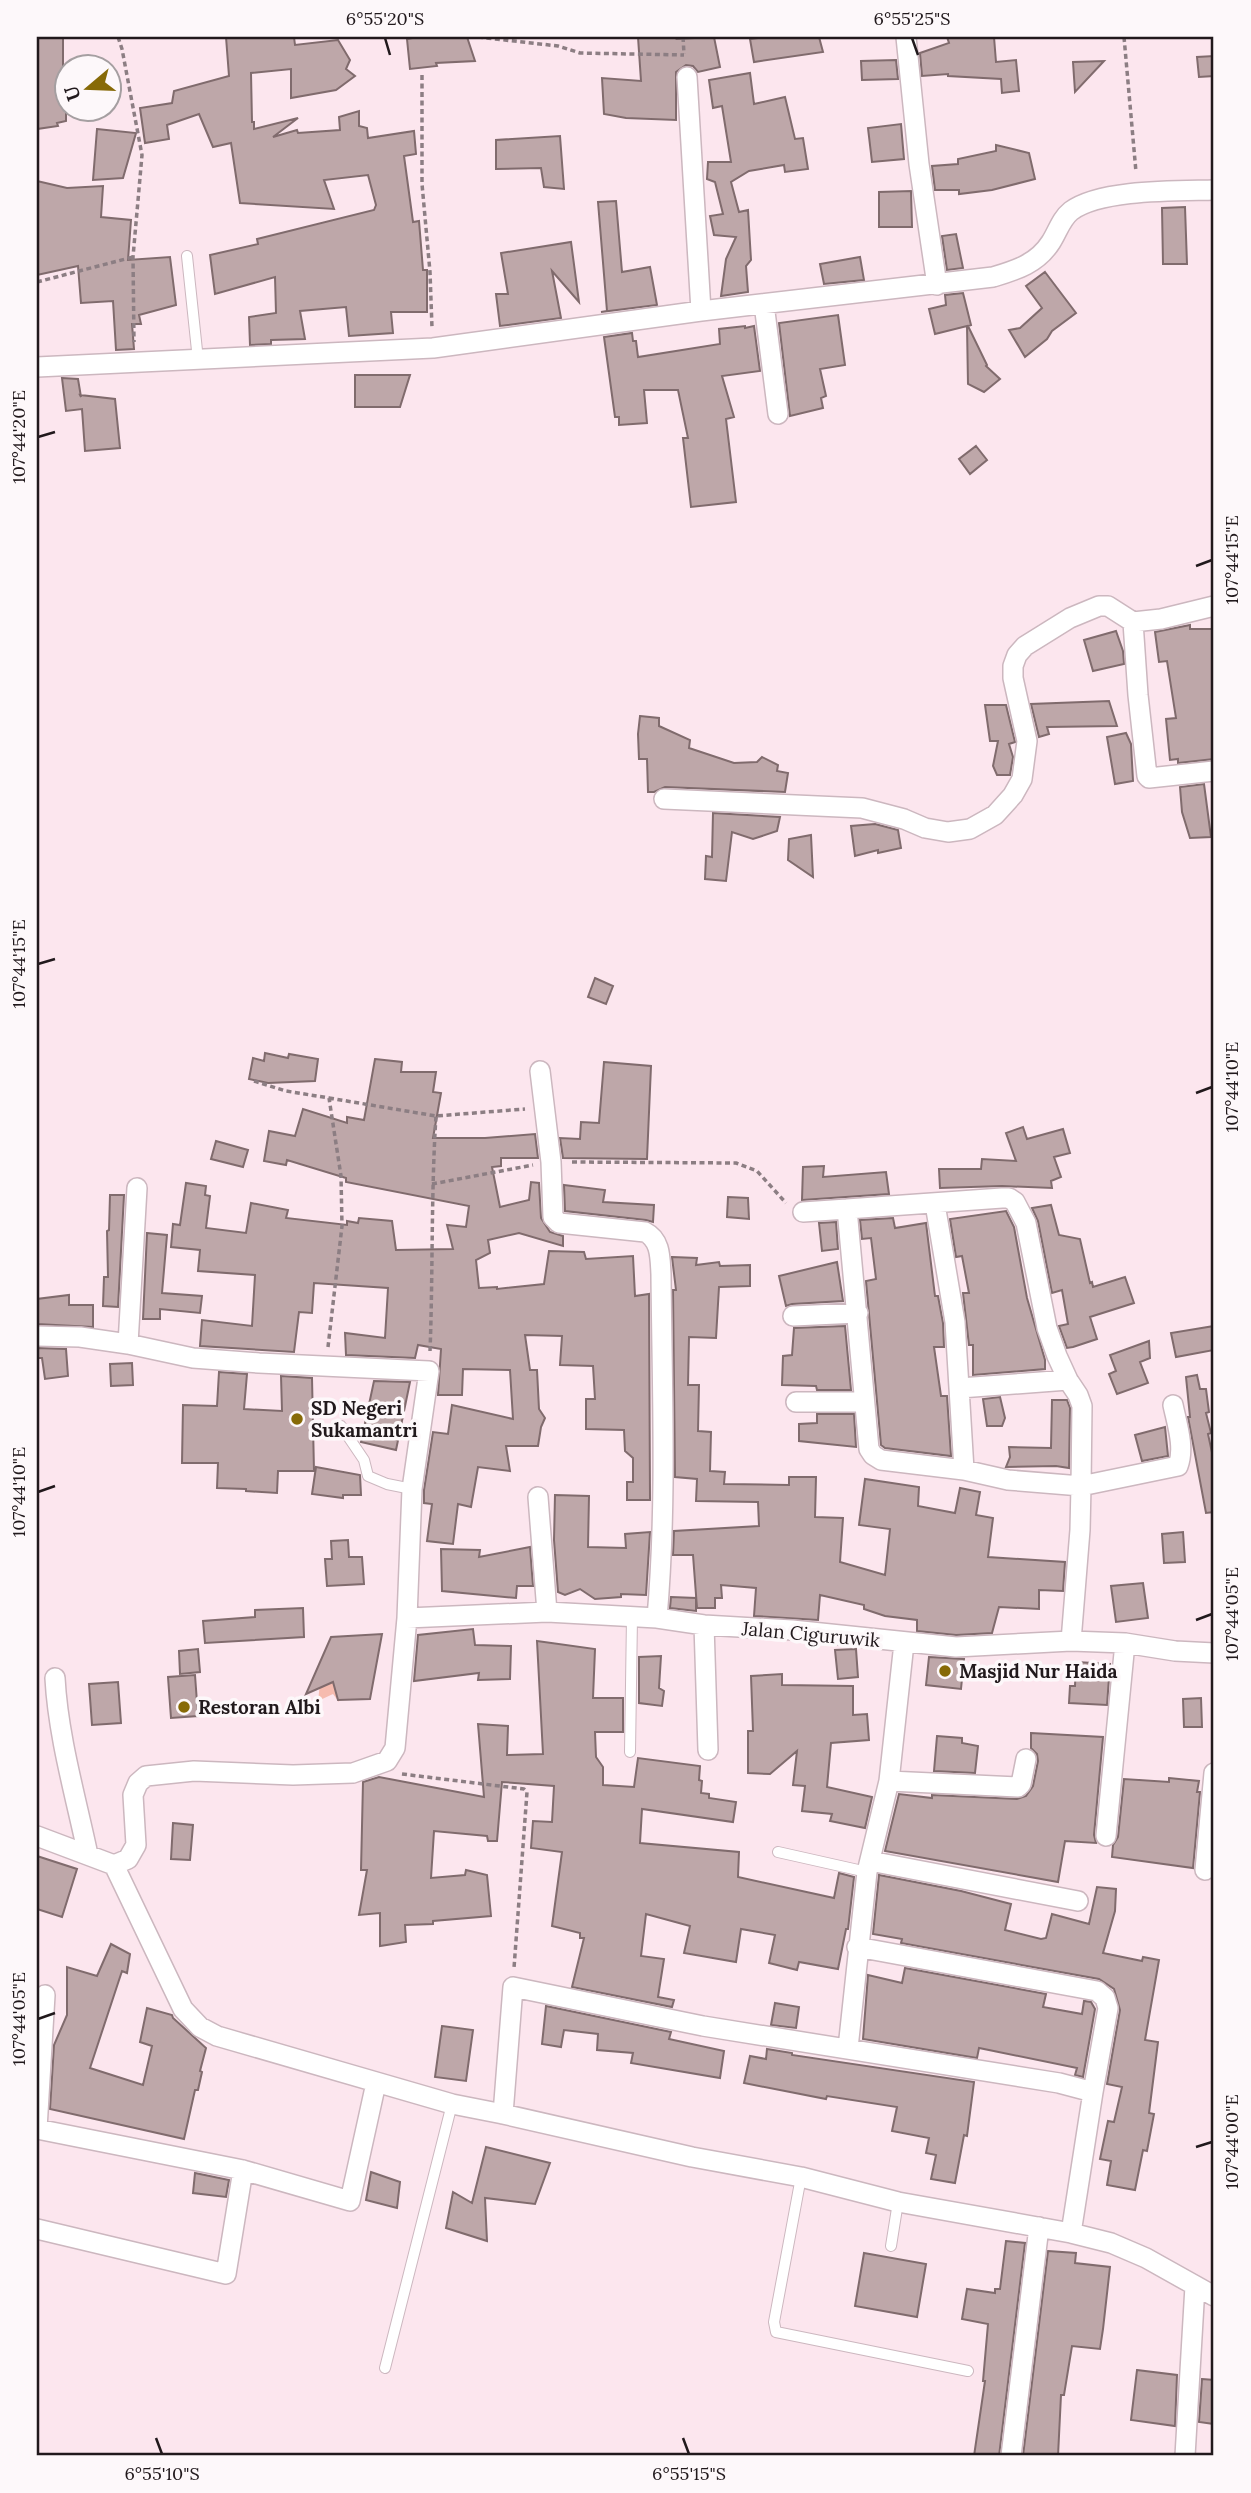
<svg xmlns="http://www.w3.org/2000/svg" width="1251" height="2493" font-family="Lora,serif">
  <style>
    .green { fill: #f6bbaf }
    .building { fill: #bea7a9; stroke: #806b6d; stroke-width: 2 }
    .lines { fill: none; stroke-linecap: round; stroke-linejoin: round }
    .lane-casing { stroke: #ccb7bf; stroke-width: 12 }
    .street-casing { stroke: #ccb7bf; stroke-width: 22 }
    .path { stroke: #8c7e83; stroke-width: 3.5; stroke-dasharray: 5 3.5; stroke-linecap: butt }
    .lane { stroke: #fff; stroke-width: 10 }
    .street { stroke: #fff; stroke-width: 19 }
    .ticks { fill: none; stroke: #21191c; stroke-width: 2.5 }
    .poi-dot { fill: #876a07; stroke: #fdf8fa; stroke-width: 2.5 }
    .labels { text-anchor: middle; dominant-baseline: central; stroke-width: 7; stroke-linejoin: round; paint-order: stroke }
    .poi-label { font-size: 19px; font-weight: bold; fill: #21191c; stroke: #fdf8fa; text-anchor: start }
    .street-label { font-size: 19px; fill: #21191c; stroke: #fdf8fa }
    .neatline { fill: none; stroke: #21191c; stroke-width: 2.5 }
    .ticks-label { font-size: 18px; text-anchor: middle; fill: #21191c }
  </style>
  <rect width="100%" height="100%" fill="#fce6ee"/>
  <!-- green -->
  <path class="green" d="M322,1666H341L339,1702L333,1694L318,1701Z"/>
  <!-- building -->
  <path class="building" d="M37,37H63V91H66V121L57,123L58,126L37,129Z
    M226,37H294L295,45L338,40L350,60L346,69L355,76L336,90L291,98V69L251,73L252,122H254V129L298,118L273,137L297,130L298,133L340,130L339,117L359,111V126L367,128L368,138L414,131L416,154L404,156L413,222L419,221L423,270H427V312H391L393,333L349,336L346,307L300,311L305,339L271,340V344L250,345L249,317L276,313L275,277L215,294L210,255L258,244L257,239L374,210L376,205L368,175L324,180L334,209L240,203L231,143L213,147L199,114L167,125L169,139L145,143L140,108L172,103L174,91L229,76Z
    M418,37H467L475,61L436,63L437,66L410,69L407,39Z
    M638,37H678L677,39L714,37L720,67L698,72L693,66L686,65L676,72V120L626,118L604,114L602,78L641,81Z
    M765,37H819L823,52L754,62L750,39Z
    M947,37H994L996,62L1016,60L1019,91L1002,93L1001,79L948,76V74L922,76L920,53L949,43Z
    M1214,56V76L1199,77L1197,57Z
    M896,60L898,79L862,80L861,61Z
    M1104,61L1075,92L1073,62Z
    M750,73L754,104L785,97L795,139L803,138L808,169L785,172L784,165L749,171L731,182L739,212L748,210L751,260L746,266L748,292L721,296L726,259L736,237L714,235L710,216L723,214L715,182L707,179L708,162H731L722,106L713,108L709,80Z
    M901,124L904,159L872,162L868,128Z
    M97,129L136,133L123,178L93,180Z
    M560,136L564,189L544,187L541,168L496,169V140Z
    M996,145L1029,153L1035,179L992,190L959,194V190H935L932,166L958,164V159L996,151Z
    M37,181L67,188L103,186L101,217L131,220L128,260L170,257L176,305L139,315L141,324H132L134,349L116,350L113,301L81,303L78,266L37,275Z
    M911,191L912,227H879V192Z
    M616,201L622,272L650,267L657,305L601,312L607,311L598,202Z
    M1185,207L1187,264H1163L1162,208Z
    M956,234L963,268L947,270L942,236Z
    M571,242L579,302L552,271L561,318L500,326L496,294H508L501,253Z
    M860,257L864,280L824,284L820,264Z
    M1045,272L1076,313L1052,331L1047,339L1025,357L1009,330L1020,328L1042,308L1026,286Z
    M963,293L971,325L968,326L987,365L986,366L1000,379L984,392L968,384L967,326L935,334L929,309L946,305L945,295Z
    M838,315L845,365L820,369L826,396L821,398L823,408L790,416L779,323Z
    M745,326V328L754,326L760,371L722,376L734,417L726,419L736,502L691,507L683,438H688L678,390H644L647,423L619,425V417H615L604,337L632,333L633,341H636L638,357L720,344L719,329Z
    M355,375H410L400,407H355Z
    M62,378L78,379L81,397L80,395L115,399L120,448L85,451L82,409L66,411Z
    M976,446L987,460L970,474L959,459Z
    M1190,625V629H1214V759L1178,763V759L1170,760L1166,719L1176,718L1167,661L1159,662L1155,632Z
    M1116,631L1123,651L1124,664L1093,671L1084,640Z
    M1109,701L1117,726L1047,727L1049,734L1039,737L1031,704Z
    M985,705H1006L1015,742L1009,744L1013,757L1010,775H997L993,766L998,741H990Z
    M640,716L659,718V726L690,740L689,748L734,763L757,762L762,757L778,765L777,771L788,773L785,792L665,787L654,792H648L647,759H639L638,734Z
    M1126,733L1131,744L1133,781L1115,784L1107,737Z
    M1204,784L1211,837L1190,838L1182,812L1180,787Z
    M713,813L780,817L777,831L753,839L732,832L726,881L705,879L706,856L712,857Z
    M875,824L898,830L901,848L878,853V850L855,856L851,826Z
    M811,835L813,877L788,860L789,839Z
    M595,978L613,986L606,1004L588,997Z
    M265,1053L288,1058L289,1054L318,1059L315,1081L268,1083L249,1079L253,1058L264,1061Z
    M375,1059L402,1062L401,1072H436L433,1092L441,1093L433,1138H485L535,1134L538,1158H501V1166L492,1167L500,1207L529,1200L531,1182L539,1183L541,1218L550,1232L563,1236V1246L519,1233L488,1240L490,1253L476,1260L479,1288L497,1287V1289L544,1284L549,1251L584,1252L586,1259L633,1256L635,1296L649,1294L650,1500H627V1482H633V1458L625,1451L624,1430L586,1429V1399H595L593,1366L560,1365L562,1336L525,1335L530,1370H537L539,1409L545,1418L541,1427L538,1446H506L510,1471L478,1467L471,1507L458,1504L453,1544L427,1541L432,1504L424,1503V1490L433,1432L448,1434L452,1405L513,1419L510,1370L463,1369L462,1395H438L441,1349L418,1345L415,1358L346,1355L345,1333L385,1338L388,1288L314,1283L312,1313L299,1312L294,1352L200,1346L202,1320L252,1326L255,1275L198,1271L200,1250L171,1247L173,1224L180,1225L186,1183L206,1186L205,1195L210,1196L206,1228L246,1233L251,1203L288,1210L286,1218L347,1225V1221L358,1223L359,1218L392,1221L396,1250L453,1249L447,1225L466,1227L469,1206L346,1182V1178L287,1160L286,1165L264,1161L269,1131L295,1136L303,1109L347,1123V1117L364,1120Z
    M604,1062L651,1066L647,1159L563,1158L560,1138L580,1139L581,1122L599,1123Z
    M1023,1127L1027,1139L1063,1129L1070,1153L1054,1157L1061,1177L1051,1181L1052,1188L1002,1186L940,1188L939,1169H981L982,1159L1016,1161L1006,1133Z
    M216,1141L248,1150L243,1167L211,1159Z
    M824,1166L823,1177L886,1172L889,1194L802,1200L803,1167Z
    M564,1185L605,1190L603,1202L654,1205L653,1222L646,1220L565,1211Z
    M110,1195H124L118,1307L103,1306L104,1277H108L107,1231L109,1230Z
    M728,1197L748,1198L749,1219L727,1217Z
    M1051,1205L1059,1235L1080,1239L1090,1283L1092,1282L1093,1287L1125,1277L1134,1303L1090,1317L1097,1339L1073,1347L1067,1348L1059,1326L1068,1324L1062,1290L1052,1293L1038,1221L1032,1208Z
    M1006,1211L1014,1227L1027,1298L1045,1360V1369L973,1375V1345H969L963,1293H969L962,1256L956,1257L950,1219Z
    M893,1218L895,1228L926,1223L935,1296H938L943,1323L944,1347H934L941,1396H947L951,1456L885,1448L881,1445L866,1281L876,1279L871,1238L862,1239L860,1220Z
    M836,1222L838,1249L822,1251L819,1223Z
    M147,1233L167,1235L162,1293L202,1296L200,1313L160,1309V1319H143Z
    M672,1257L697,1258L696,1265L719,1262L720,1266L750,1265V1286L719,1287L716,1338L689,1337L688,1385H699L698,1431L711,1432L710,1471L725,1472L724,1484L789,1485V1477H816L815,1517L843,1518L840,1562L885,1575L890,1529L859,1525L865,1479L919,1487L918,1506L955,1513L960,1488L980,1492L976,1515L993,1518L988,1557L1065,1562L1063,1591L1039,1590V1609L999,1607L992,1633L956,1635L917,1631V1620L885,1616L864,1609V1605L820,1595L818,1620L754,1616L756,1588L721,1585L722,1598H715V1608H697L693,1555H673L674,1531L759,1526L758,1502L696,1501L697,1479L675,1477L673,1290H676Z
    M837,1262L843,1301L792,1304L786,1306L779,1276Z
    M69,1295V1305H93V1327L37,1324V1299Z
    M845,1326L851,1390H817L816,1386L782,1385L783,1356L792,1355L794,1328Z
    M1214,1326V1350L1176,1357L1171,1333Z
    M1149,1341L1150,1358L1140,1362L1148,1383L1117,1394L1109,1374L1116,1371L1110,1355Z
    M37,1348L66,1349L68,1376L45,1379L42,1358H37Z
    M132,1363L133,1385L111,1386L110,1364Z
    M219,1372L247,1374L244,1409L282,1411L281,1376L312,1378L314,1471H278L277,1493L246,1491V1489L217,1488L218,1463H182L183,1405L217,1406Z
    M1197,1375L1200,1389H1206L1209,1412L1206,1413L1211,1433L1208,1434L1214,1462V1512L1206,1513L1188,1417H1190L1186,1377Z
    M374,1381L410,1382L396,1450L361,1442Z
    M1000,1397L1005,1418L1002,1426H987L983,1399Z
    M1052,1400H1067L1070,1408L1069,1468L1056,1466L1006,1467L1010,1457L1009,1447L1051,1448Z
    M817,1414H854L856,1447L799,1441V1424L817,1423Z
    M1165,1427L1168,1456L1142,1461L1135,1435Z
    M316,1467L360,1475L361,1495H343V1498L312,1494Z
    M555,1495L589,1496L588,1547L626,1548L625,1534L650,1532L646,1595L621,1594V1597L595,1599L580,1589L565,1595L558,1592L554,1540Z
    M1183,1532L1185,1562L1164,1563L1162,1534Z
    M348,1540L349,1557H362L364,1584L327,1586L325,1559H332L331,1541Z
    M530,1547L533,1586H517L516,1598L442,1591L441,1549L480,1550L479,1557Z
    M1143,1583L1148,1618L1116,1622L1111,1586Z
    M671,1597L696,1598V1611L670,1608Z
    M303,1608L304,1637L205,1643L203,1621L255,1617V1610Z
    M473,1629L475,1645L511,1646L510,1679L478,1680L479,1673L414,1681L418,1635Z
    M382,1634L370,1699L338,1700L333,1682L306,1694L331,1637Z
    M537,1641L595,1649L593,1698H623V1732H595L596,1757L603,1767V1785L634,1787L638,1758L700,1766L699,1780L702,1781L701,1793L709,1794V1798L736,1802L733,1822L642,1809L640,1843L739,1852L738,1877L834,1898L839,1873L854,1877L848,1929H846L838,1969L799,1962L797,1970L769,1963L775,1935L741,1929L736,1962L684,1953L690,1926L646,1914L641,1956L664,1959L658,1997L674,2000L672,2007L572,1987L584,1938H580V1933L552,1926L562,1852L531,1848L533,1821L552,1822L554,1786L502,1782L497,1841H488L487,1836L434,1831L431,1878L465,1875L466,1870L487,1875L491,1916L433,1921V1924L405,1925L406,1942L380,1946V1913L359,1915L367,1870H361L363,1782L379,1777L484,1797L478,1724L508,1726L507,1755L543,1754Z
    M198,1649L200,1672L180,1674L179,1651Z
    M856,1649L858,1677L838,1679L835,1650Z
    M661,1656L659,1688L664,1691L662,1706L639,1703V1657Z
    M929,1657L964,1659L961,1689L926,1685Z
    M1076,1662L1110,1664L1107,1705L1069,1703L1070,1686H1075Z
    M782,1674V1685L853,1686V1715L867,1714L869,1740L831,1743L827,1787L872,1797L865,1828L830,1821L832,1814L802,1811L805,1786L793,1785L797,1751L770,1774L748,1773V1731H753L751,1676Z
    M195,1675L198,1716L171,1718L168,1677Z
    M118,1682L121,1723L92,1725L89,1684Z
    M1201,1698L1202,1727H1184L1183,1699Z
    M1031,1733L1103,1737L1094,1835L1096,1843L1065,1841L1058,1882L885,1851L899,1794L932,1798V1795L1017,1799L1026,1796L1033,1786L1038,1761L1037,1754L1031,1748Z
    M937,1736L962,1738V1743L978,1746L975,1773L934,1771Z
    M1169,1778L1199,1781L1197,1792H1200L1193,1868L1112,1857L1113,1845L1118,1837L1124,1779L1169,1782Z
    M173,1823L193,1825L190,1860L171,1859Z
    M37,1856L77,1869L62,1917L37,1909Z
    M879,1875L961,1891L1011,1904L1005,1930L1041,1939L1046,1938L1052,1914L1089,1924L1097,1887L1116,1889L1115,1911L1103,1953L1142,1961L1143,1957L1159,1960L1145,2040L1158,2042L1149,2113L1154,2114L1147,2151L1143,2150L1135,2190L1107,2185L1111,2161L1100,2159L1108,2121L1114,2122L1122,2087L1107,2084L1120,2010L1114,1989L1099,1979L901,1943L902,1939L873,1934Z
    M111,1944L130,1954L127,1973L122,1971L90,2068L143,2085L152,2046L140,2042L147,2008L172,2015L173,2018L206,2048L200,2071L202,2072L198,2090H195L184,2139L50,2109L54,2045L67,2015V1967L97,1976Z
    M905,1968L1046,1994L1043,2007L1082,2014L1084,2001L1091,2002L1095,2009L1083,2077L1075,2075L1077,2068L979,2048L977,2058L863,2039L868,1975L902,1983Z
    M775,2003L799,2007L796,2028L771,2025Z
    M546,2006L671,2032L669,2039L724,2051L720,2078L631,2063L633,2053L597,2050L598,2034L564,2030L561,2047L542,2044Z
    M442,2026L473,2030L466,2081L435,2077Z
    M767,2049L792,2053V2055L974,2082L967,2136L964,2135L955,2183L931,2179L936,2155L926,2153L929,2138L892,2131L897,2107L827,2096L826,2099L744,2083L750,2056L766,2059Z
    M486,2147L550,2163L535,2204L485,2198L487,2241L446,2228L453,2192L472,2203Z
    M371,2172L400,2182L397,2208L366,2200Z
    M195,2173L229,2180L226,2197L193,2193Z
    M1006,2241L1025,2243L999,2456H974L985,2381H983L988,2324L962,2319L967,2289L995,2293V2289H1000Z
    M1048,2251L1076,2253L1075,2263L1110,2267L1103,2329L1100,2349L1072,2346L1064,2395H1061L1058,2456H1023Z
    M864,2253L926,2264L917,2317L855,2306Z
    M1137,2370L1177,2375L1175,2426L1131,2420Z
    M1202,2379L1214,2380V2424L1199,2422Z"/>
  <g class="lines">
    <!-- lane casing -->
    <g class="lane-casing">
      <path id="lane" d="M187,256L198,360
        M341,1426L364,1460L368,1476L387,1484L412,1489
        M630,1752L632,1617
        M778,1852L867,1872
        M801,2177L774,2322L776,2332L968,2371
        M891,2246L898,2202
        M385,2368L452,2104"/>
    </g>
    <!-- street casing -->
    <g class="street-casing">
      <path id="street" d="M906,37L919,164L937,285
        M687,77L701,311
        M764,304L778,414
        M37,367L433,348L701,311L993,277C1016,270 1037,264 1051,242C1058,231 1061,219 1071,211C1101,189 1177,191 1214,190
        M1133,622L1138,695L1147,776L1149,778L1214,771
        M664,799L862,808L904,819L925,828L948,832L970,829L995,815L1013,795L1022,779L1027,741L1013,678V666L1017,655L1025,646L1070,618L1099,606H1108L1133,622L1161,619L1214,606
        M540,1071L551,1162L553,1217L559,1223L645,1232C661,1240 660,1258 661,1274C662,1389 667,1504 657,1618
        M935,1204L955,1322L964,1470
        M803,1212L847,1209
        M793,1316L858,1313
        M37,1336L80,1337L128,1344L193,1358L259,1363L429,1371L412,1489L407,1618L395,1748L387,1761L353,1773L293,1775L194,1771L146,1776L138,1783L133,1795L136,1845L128,1859L114,1865L37,1836
        M128,1344L137,1188
        M960,1388L1068,1380
        M796,1402H864
        M538,1497L547,1612
        M407,1618L547,1612L657,1618L704,1625L792,1630L956,1647L1071,1641L1125,1643L1175,1651L1214,1653
        M704,1625L708,1750
        M1071,1641L1080,1530L1081,1486L1008,1480L964,1470L881,1460L873,1455L869,1449L847,1209L1002,1198H1009L1015,1202L1026,1223L1047,1328L1057,1356L1068,1380L1078,1395L1082,1406L1081,1486L1178,1466C1185,1448 1177,1424 1173,1405
        M55,1678C58,1736 76,1798 88,1855
        M889,1781L1018,1787L1021,1784L1026,1759
        M1106,1836L1125,1643
        M870,1861L1078,1901
        M114,1865L183,2009L200,2027L217,2036L452,2104L503,2114L692,2157L801,2177L898,2202L1071,2233L1111,2243L1146,2258L1214,2296
        M1205,1870L1214,1773
        M857,1947L1097,1991L1105,1998L1108,2008L1093,2092
        M848,2048L867,1872L889,1781L904,1643
        M503,2114L513,1987L703,2026L1059,2083L1093,2092L1071,2233
        M37,2129L243,2170L350,2201L376,2083
        M37,2129L45,1995
        M37,2229L226,2274L243,2170
        M1011,2456L1039,2227
        M1185,2456L1195,2286"/>
    </g>
    <!-- path -->
    <path class="path" d="M118,37L122,49L142,155L133,257L134,342
      M478,37L558,46L580,53L684,55
      M683,37L684,54
      M1124,37L1136,172
      M422,75V184L430,272L432,328
      M37,282L133,257
      M254,1081L286,1091L329,1098L341,1176L342,1226L328,1347
      M329,1098L436,1116L525,1109
      M572,1162L736,1163L757,1171L786,1203
      M432,1184L533,1165
      M430,1351C433,1273 431,1194 436,1116
      M402,1774L524,1789L527,1792L514,1968"/>
    <!-- lane -->
    <use href="#lane" class="lane"/>
    <!-- street -->
    <use href="#street" class="street"/>
  </g>
  <!-- ticks -->
  <path class="ticks" d="M385,38L390,55M912,38L918,55M38,437L55,432M1196,566L1212,560M38,964L55,959M1196,1093L1212,1087M38,1492L55,1486M1196,1620L1212,1614M38,2019L55,2013M1196,2147L1212,2142M156,2438L162,2454M683,2438L689,2454"/>
  <!-- markers -->
  <g class="poi-dot">
    <circle cx="297" cy="1419" r="7"/>
    <circle cx="945" cy="1671" r="7"/>
    <circle cx="184" cy="1707" r="7"/>
  </g>
  <g class="labels">
    <!-- poi labels -->
    <g class="poi-label">
      <text x="311" y="1408">SD Negeri<tspan x="311" dy="22">Sukamantri</tspan></text>
      <text x="959" y="1671">Masjid Nur Haida</text>
      <text x="198" y="1707">Restoran Albi</text>
    </g>
    <!-- street labels -->
    <g class="street-label">
      <text transform="translate(811 1634) rotate(5)">Jalan Ciguruwik</text>
    </g>
  </g>
  <!-- border -->
  <rect width="1251" height="2493" fill="none" stroke="#fdf8fa" stroke-width="77"/>
  <!-- north arrow -->
  <g transform="translate(88 88) rotate(251)"><circle r="33" fill="#fdf8fa" stroke="#a59fa1" stroke-width="2"/>
  <path d="M0-5L12 26L0 18L-12 26Z" fill="#876a07"/>
  <text y="-10" font-size="19" font-weight="bold" text-anchor="middle" fill="#21191c">U</text>
  </g>
  <rect x="38" y="38" width="1174" height="2416" class="neatline"/>
  <g class="ticks-label">
    <text x="385" y="25">6°55'20"S</text>
    <text x="912" y="25">6°55'25"S</text>
    <text transform="translate(19 437) rotate(-90)" y="6">107°44'20"E</text>
    <text transform="translate(1232 560) rotate(-90)" y="6">107°44'15"E</text>
    <text transform="translate(19 964) rotate(-90)" y="6">107°44'15"E</text>
    <text transform="translate(1232 1087) rotate(-90)" y="6">107°44'10"E</text>
    <text transform="translate(19 1492) rotate(-90)" y="6">107°44'10"E</text>
    <text transform="translate(1232 1614) rotate(-90)" y="6">107°44'05"E</text>
    <text transform="translate(19 2019) rotate(-90)" y="6">107°44'05"E</text>
    <text transform="translate(1232 2142) rotate(-90)" y="6">107°44'00"E</text>
    <text x="162" y="2480">6°55'10"S</text>
    <text x="689" y="2480">6°55'15"S</text>
  </g>
</svg>
